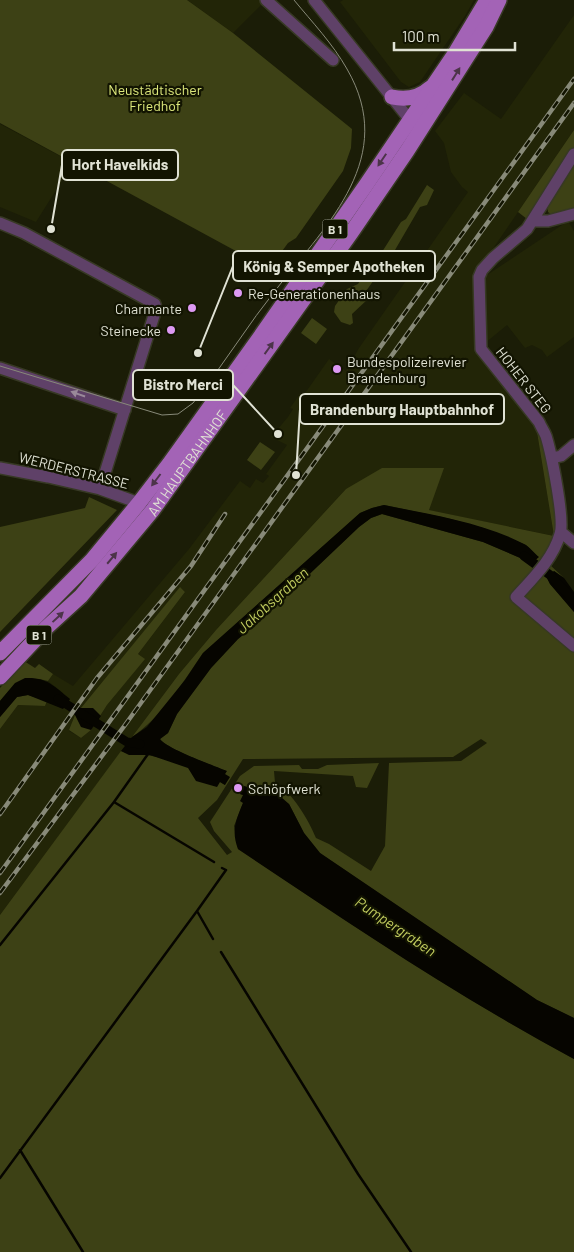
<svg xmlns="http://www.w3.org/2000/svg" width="574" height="1252" font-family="Barlow,sans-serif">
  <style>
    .built { fill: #222507; fill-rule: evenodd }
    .green { fill: #3d4115; fill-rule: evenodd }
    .water { fill: #060500 }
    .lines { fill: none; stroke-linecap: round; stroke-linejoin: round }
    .stream { stroke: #060500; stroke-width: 2.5 }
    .canal { stroke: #060500; stroke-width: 9 }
    .minor-casing { stroke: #373924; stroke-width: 14 }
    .major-casing { stroke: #373924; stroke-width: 18 }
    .minor { stroke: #5f4168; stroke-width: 11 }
    .major { stroke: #a363b6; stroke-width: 15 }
    .tram { stroke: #888a79; stroke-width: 1 }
    .rail-casing { stroke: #888a79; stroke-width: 4.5 }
    .rail { stroke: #121401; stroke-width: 2.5; stroke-dasharray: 8; stroke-linecap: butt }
    .oneway { fill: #4c3449 }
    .oneway2 { fill: #998999 }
    .poi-dot { fill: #dd99f3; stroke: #121401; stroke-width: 2 }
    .labels { text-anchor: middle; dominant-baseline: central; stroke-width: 4.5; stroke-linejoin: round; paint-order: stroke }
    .shield { fill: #121401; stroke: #a2a495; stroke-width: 1 }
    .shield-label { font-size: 12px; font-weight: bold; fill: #e0e2d4 }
    .park-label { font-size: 14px; fill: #dee97c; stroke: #121401 }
    .poi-label { font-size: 14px; fill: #e0e2d4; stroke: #121401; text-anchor: start }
    .street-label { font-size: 14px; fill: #e0e2d4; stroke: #121401 }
    .water-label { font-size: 15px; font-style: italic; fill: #c0cb5e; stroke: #121401 }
    .leader { fill: none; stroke: #e0e2d4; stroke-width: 2 }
    .callout-dot { fill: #e0e2d4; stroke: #121401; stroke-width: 2 }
    .callout { fill: #121401; stroke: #e0e2d4; stroke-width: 2 }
    .callout-label { font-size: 15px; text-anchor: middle; font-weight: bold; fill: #e0e2d4 }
  </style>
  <rect width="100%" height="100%" fill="#1b1d07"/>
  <!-- built -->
  <path class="built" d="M187,0H266L233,33Z
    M343,0H474L465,16L420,82L409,87L401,82L340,2Z
    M574,15V130L475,275L476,345L534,423L537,432L554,536L428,510L443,468L346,489L216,630L179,674L0,915V729L18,705L45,706L47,701L63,709L70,699L48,681L53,674L73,686L189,549L240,481L250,488L256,479L263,483L269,476L266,474L287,445L271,437L288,417L293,409L290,408L300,394L302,396L308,389L329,359L346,371L359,348L468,192L462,187L451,172L444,143L435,131L464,93L501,119ZM180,588L185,592L138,654L144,659L107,705L91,730L81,738L69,731L75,715L81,708Z
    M0,124L73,163L36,222L0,207Z
    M568,221L574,231V337L547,357L542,350L532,345L525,348L507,325L484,344V277Z"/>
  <!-- green -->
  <path class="green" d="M0,0H187L233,33L352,129L351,148L343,171L296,238L288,243L269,269L0,123Z
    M574,130V148L527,219L518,212Z
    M574,166V210L552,215L548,212L547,205Z
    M427,185L434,190L427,205L420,207L395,250L397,252L401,251L397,257L391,252L388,255L384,254L373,270L378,274L362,297L368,299L352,314L353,323L350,325L341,322L334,312L335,306L347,289L358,284L370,265L375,263L401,222L406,219Z
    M312,318L327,329L316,344L301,333Z
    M534,423L546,454L557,526L549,564L564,578L554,571L547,578L550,584L574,612V1018L537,1000L320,853L304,833L289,804L244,786L240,794L243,795V803L234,826L238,849C347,922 457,996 574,1059V1252H0V915L121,751C132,756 140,753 152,756C172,760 208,774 225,785V774L226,771C214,766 165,748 160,739L168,733L177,714L211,668L238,639L259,622L359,527L371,518L382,514L483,542L532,563L538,557L526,545L486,529L451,519L384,505L372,508L360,513L203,653C184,681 161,718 132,737L179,674L216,630L346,489L382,468H444L429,510L554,536L537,432ZM481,739L487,743L461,761L389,763L385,846L371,871L329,844L316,838C309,821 292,791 275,783L274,771L353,776L356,787L367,788L379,763L327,765L318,769H302L299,765L254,766L240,776L210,822L214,831L232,852L227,855L198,818L217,800L243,759L453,757Z
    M260,442L275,452L261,470L247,460Z
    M89,497L117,510L0,632V527L85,508Z
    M180,587L185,592L138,654L145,659L107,705L91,730L81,738L69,730L75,715L81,708Z
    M24,661L35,668L39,664L53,674L48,681C22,674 16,682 0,701V688Z
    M28,695L47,701L45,706L18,705L0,729V717L17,697Z"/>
  <!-- water -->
  <path class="water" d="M384,505C428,514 485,523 524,544C530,547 534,553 539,557L532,563L483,542L382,514L371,518L359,527L259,622L238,639L211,668L177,714L168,733L160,739C165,748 215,766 227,771L225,774L230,777L225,785L220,782L217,787L196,781L188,768L150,755H129L121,751L132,737L147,727L185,680L203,653L360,513L372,508Z
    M554,571L564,578L574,592V612L550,584L547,578Z
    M25,678C47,677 54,686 70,699L63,709L28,695L17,697L0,717V701L15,683Z
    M81,708H93L101,716L91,730L81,727L75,715Z
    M249,784L273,790L289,804L304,833L320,853L537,1000L574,1018V1059C457,996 347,922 238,849C231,831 236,820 243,803L240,801L243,795L240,794L244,786L247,787Z"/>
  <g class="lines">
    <!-- stream -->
    <path class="stream" d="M114,802L148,754
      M197,911L213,939
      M0,945L114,802L214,862
      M221,952L358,1174L411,1252
      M20,1150L83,1252
      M0,1178L197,911L226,870L222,868"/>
    <!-- canal -->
    <path class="canal" d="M524,556L550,575L574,601
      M58,699L127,742L140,744"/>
    <!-- minor casing -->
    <g class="minor-casing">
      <path id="minor" d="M266,0L333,60
        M314,0L410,120
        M574,154L527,229L493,258L482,270L479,277L481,349L539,422C541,427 544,431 546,436C551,452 565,520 560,534C553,559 533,578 516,597L574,646
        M533,221H548L574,214
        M0,223L24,233L155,304L156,309L100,489
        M0,368L125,410
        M552,458L561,456L574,445
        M0,468L48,477L100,489L139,503
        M561,532L574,543"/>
    </g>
    <!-- major casing -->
    <g class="major-casing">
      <g id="major">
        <path d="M392,97C406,100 419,98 430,88"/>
        <path d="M0,653L92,560L139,503L169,464L260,337L366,185L454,55L487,0"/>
        <path id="s1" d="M0,677L47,627L81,596L152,511L351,233L407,151L486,27L499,0"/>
      </g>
    </g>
    <!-- minor -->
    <use href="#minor" class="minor"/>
    <!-- major -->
    <use href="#major" class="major"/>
    <!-- tram -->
    <path class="tram" d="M0,366L162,415L178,414L193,403C223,366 248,324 278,287C328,223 398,157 347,69C333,44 312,22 294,0"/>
    <!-- rail casing -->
    <g class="rail-casing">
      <path id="rail" d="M0,814L97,678L191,566L225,514
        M0,873L574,79
        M0,893L125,725L574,103"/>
    </g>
    <!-- rail -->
    <use href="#rail" class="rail"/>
  </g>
  <!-- one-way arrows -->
  <defs><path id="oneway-solid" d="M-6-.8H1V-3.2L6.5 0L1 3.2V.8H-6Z" transform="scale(1.25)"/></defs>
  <g class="oneway">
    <use href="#oneway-solid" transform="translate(456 74) rotate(-58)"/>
    <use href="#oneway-solid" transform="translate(382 160) rotate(124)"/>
    <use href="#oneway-solid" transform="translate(269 348) rotate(-54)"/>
    <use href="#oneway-solid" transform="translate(156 480) rotate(127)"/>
    <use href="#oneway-solid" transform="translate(112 558) rotate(-50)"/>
    <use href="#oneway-solid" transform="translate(58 617) rotate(-43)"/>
  </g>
  <use class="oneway2" href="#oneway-solid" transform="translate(78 394) rotate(-161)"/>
  <!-- markers -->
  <g class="poi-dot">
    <circle cx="238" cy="293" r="5"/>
    <circle cx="192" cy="308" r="5"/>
    <circle cx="171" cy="330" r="5"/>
    <circle cx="337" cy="369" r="5"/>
    <circle cx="238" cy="788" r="5"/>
  </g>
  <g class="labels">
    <!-- shield labels -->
    <g class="shield">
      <rect x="322.5" y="219.5" width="25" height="19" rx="4"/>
      <rect x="26.5" y="625.5" width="25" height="19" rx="4"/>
    </g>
    <g class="shield-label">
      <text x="335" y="229">B 1</text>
      <text x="39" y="635">B 1</text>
    </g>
    <!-- park labels -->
    <g class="park-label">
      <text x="155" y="89">Neustädtischer<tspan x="155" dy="16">Friedhof</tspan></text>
    </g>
    <!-- poi labels -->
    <g class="poi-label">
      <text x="248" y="293">Re-Generationenhaus</text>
      <text x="182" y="308" text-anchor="end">Charmante</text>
      <text x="161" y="330" text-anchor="end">Steinecke</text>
      <text x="347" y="361">Bundespolizeirevier<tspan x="347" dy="16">Brandenburg</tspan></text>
      <text x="248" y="788">Schöpfwerk</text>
    </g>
    <!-- street labels -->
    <g class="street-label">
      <text transform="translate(524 380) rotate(52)">HOHER STEG</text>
      <text stroke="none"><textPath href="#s1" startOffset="285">AM HAUPTBAHNHOF</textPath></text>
      <text transform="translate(74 470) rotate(14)">WERDERSTRASSE</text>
    </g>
    <!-- water labels -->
    <g class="water-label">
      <text transform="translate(272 600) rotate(-42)">Jakobsgraben</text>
      <text transform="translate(396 926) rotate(34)">Pumpergraben</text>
    </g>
  </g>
  <!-- callouts -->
  <path class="leader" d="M51 229L62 165M198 353L233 266M278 434L233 385M296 475L300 409"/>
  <g class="callout-dot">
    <circle cx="51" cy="229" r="5"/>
    <circle cx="198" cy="353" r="5"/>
    <circle cx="278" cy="434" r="5"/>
    <circle cx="296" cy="475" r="5"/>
  </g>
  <g class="callout">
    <rect x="62" y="150" width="116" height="30" rx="5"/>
    <rect x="233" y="251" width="202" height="30" rx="5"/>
    <rect x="133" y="370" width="100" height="30" rx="5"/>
    <rect x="300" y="394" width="204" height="30" rx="5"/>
  </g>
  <g class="callout-label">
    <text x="120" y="170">Hort Havelkids</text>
    <text x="334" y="272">König &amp; Semper Apotheken</text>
    <text x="183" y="390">Bistro Merci</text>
    <text x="402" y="415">Brandenburg Hauptbahnhof</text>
  </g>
  <!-- scale -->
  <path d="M394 42v8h121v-8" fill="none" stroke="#e0e2d4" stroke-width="2.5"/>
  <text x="402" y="42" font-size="15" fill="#e0e2d4" stroke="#121401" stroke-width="4" paint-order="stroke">100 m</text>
</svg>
